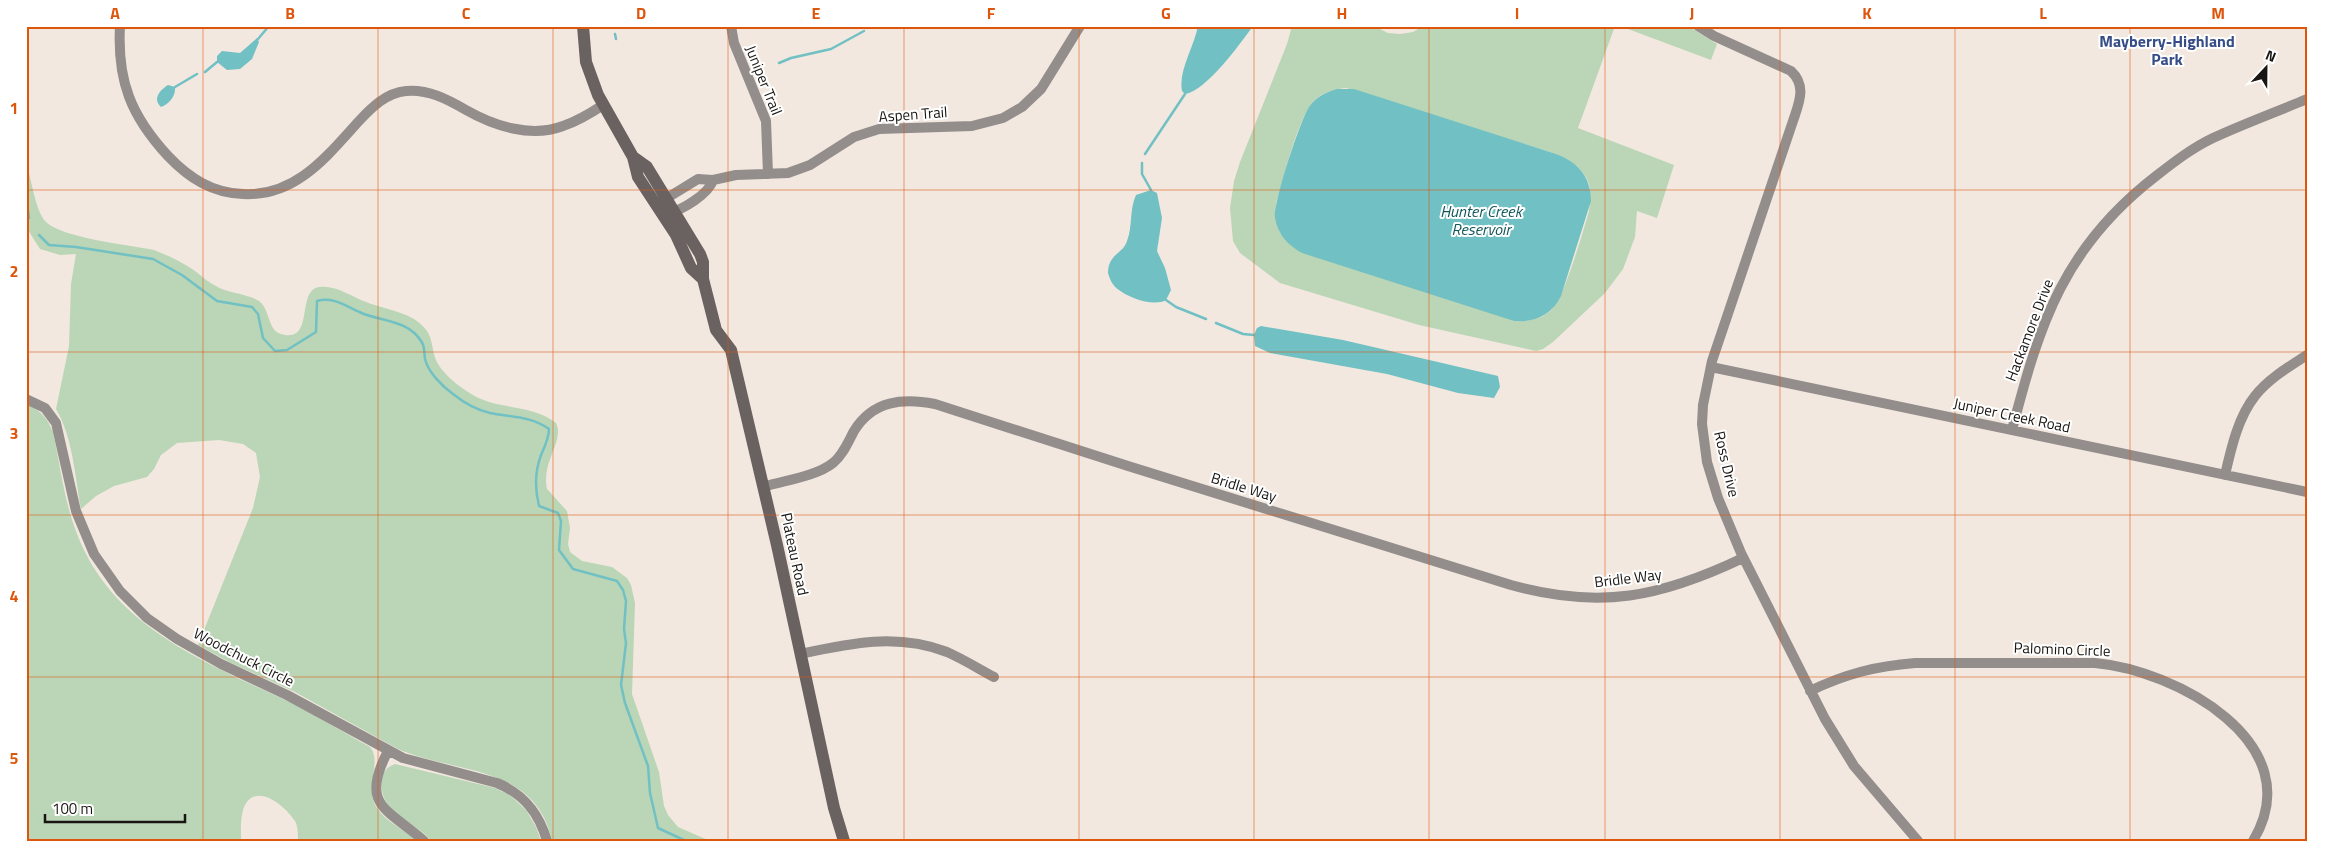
<svg xmlns="http://www.w3.org/2000/svg" width="2333" height="867" font-family="'Titillium Web',sans-serif">
  <style>
    .green { fill: #bad6b6; fill-rule: evenodd }
    .water { fill: #71c0c4 }
    .lines { fill: none; stroke-linecap: round; stroke-linejoin: round }
    .stream { stroke: #71c0c4; stroke-width: 2.5 }
    .street { stroke: #938d8c; stroke-width: 10 }
    .secondary { stroke: #6a6260; stroke-width: 12 }
    .grid { fill: none; stroke: #de560c; stroke-width: 1; stroke-opacity: 0.55 }
    .labels { text-anchor: middle; dominant-baseline: central; stroke-width: 4; stroke-linejoin: round; paint-order: stroke }
    .street-label { font-size: 15px; fill: #181512; stroke: #fff }
    .neighbourhood-label { font-size: 16px; font-weight: bold; fill: #364d87; stroke: #fff }
    .water-label { font-size: 16px; font-style: italic; fill: #115759; stroke: #fff }
    .neatline { fill: none; stroke: #de560c; stroke-width: 2 }
    .grid-label { font-size: 16px; text-anchor: middle; font-weight: bold; fill: #de560c }
  </style>
  <rect width="100%" height="100%" fill="#f2e8df"/>
  <!-- green -->
  <path class="green" d="M1292,26H1374L1388,33L1400,34L1413,32L1423,26H1615L1578,128L1674,165L1657,218L1637,211L1635,237L1623,269L1605,293L1553,342L1543,349L1536,351L1419,325L1280,283L1240,253L1233,241L1230,208L1234,181L1240,162L1287,44ZM1346,88L1556,154C1570,159 1584,169 1589,184C1591,191 1590,204 1589,211C1584,229 1564,297 1553,308C1543,319 1529,322 1514,321L1280,233L1275,217L1276,203C1284,178 1297,119 1314,101C1322,92 1334,89 1346,88Z
    M1620,26H1688L1717,44L1711,60Z
    M26,164C32,179 35,211 46,222C62,238 130,245 154,250C167,255 180,261 192,269C200,274 207,282 216,286C229,294 246,293 259,301C270,309 268,331 281,334C316,344 295,289 320,287C336,285 352,297 366,302C386,310 414,312 427,331C433,340 432,351 436,360C441,372 457,385 468,392C495,411 531,403 556,423C565,441 541,461 547,489L567,511L570,528L568,544L570,552L582,561L612,567L627,578L631,585L635,603L632,694L659,772L664,806L668,815L678,827L710,841H552C536,764 456,774 398,749L295,692L231,663L198,645L253,508L260,477L256,453L243,444L219,440L177,443L161,455L154,469L147,477L114,486L96,496L81,509C75,477 73,438 56,409L69,346L71,284L76,254L60,255L40,249L26,227Z
    M26,404C41,411 47,417 53,432C60,464 64,500 76,531C109,623 199,660 281,698C311,712 341,731 370,747C383,763 363,787 377,808C386,822 404,829 416,841H298C298,835 298,826 295,821C286,807 258,782 245,805C240,815 241,830 241,841H26Z
    M395,764L495,788L511,796L526,810L536,827L541,841H431C415,820 378,814 382,781C383,771 387,767 395,764Z"/>
  <!-- water -->
  <path class="water" d="M1198,26H1253C1240,44 1206,91 1185,94L1182,91C1178,71 1194,47 1198,26Z
    M257,38L259,42L252,59L240,69L227,70L217,62V56L222,51L240,53Z
    M168,85L175,87C176,96 169,104 161,107C152,99 160,90 168,85Z
    M1337,89H1354L1556,154C1578,162 1591,177 1591,201L1561,296C1552,315 1534,323 1514,321L1302,253C1288,245 1278,235 1275,218C1273,203 1300,121 1309,107C1316,97 1325,92 1337,89Z
    M1151,190L1157,193L1162,218L1157,251L1165,268L1171,290L1166,300C1154,307 1129,298 1119,290C1113,286 1110,280 1108,273C1108,254 1123,254 1127,241C1133,226 1129,210 1136,195Z
    M1261,326L1343,340L1498,376L1500,387L1494,398L1458,393L1387,374L1270,353L1255,346L1254,335L1257,328Z"/>
  <g class="lines">
    <!-- stream -->
    <path class="stream" d="M615,34L616,39
      M258,39L269,26
      M779,63L791,58L831,49L864,31
      M205,72L217,62
      M175,87L197,74
      M1145,154L1185,94
      M1142,163V174L1151,190
      M26,196L29,218
      M39,235L49,245L76,247L153,259L182,275L217,301L252,307L258,314L263,338L275,351L287,350L316,332L317,301C335,296 348,308 364,314C383,321 409,321 421,341C425,345 424,353 425,359C428,372 442,386 453,394C463,402 477,410 490,413C510,417 531,416 549,429C549,438 545,446 541,455C535,471 535,490 539,506L558,513L561,521L559,550L573,569L617,581L623,590L626,601L624,629L626,643L621,685L625,703L648,766L650,793L658,828L686,841
      M1166,300L1176,307L1206,319
      M1216,323L1243,334L1254,335"/>
    <!-- street -->
    <path class="street" d="M120,26C117,81 131,116 168,156C189,178 212,193 243,194C296,197 327,156 359,121C372,107 386,93 406,91C428,89 447,99 466,110C494,126 531,138 563,126C578,121 591,113 603,105
      M731,26L734,43L766,121L768,174
      M1698,26L1714,36L1791,71C1807,86 1799,103 1793,121L1712,361L1703,405L1702,424L1707,462L1718,498L1741,553L1825,719L1854,766L1918,841
      M663,205L667,198L698,179L713,180L736,175L788,173L810,165L854,137L879,129L972,126L1003,118L1022,107L1041,89L1080,26
      M669,213C682,210 709,194 713,180
      M1711,367L2307,492
      M26,399L45,408L56,423L76,511L94,554L120,591L147,618L177,639L221,664L287,695L403,758L497,783C524,794 539,813 547,841
      M2012,430C2040,322 2064,247 2156,176C2174,162 2192,148 2213,138C2243,124 2276,112 2307,99
      M2225,475C2231,449 2238,417 2255,396C2268,379 2290,366 2307,355
      M763,487C785,480 815,477 833,463C843,455 848,442 854,431C873,400 903,398 935,404L1128,466L1511,585C1600,610 1661,597 1743,558
      M800,654C851,643 897,633 947,652C963,659 979,669 994,677
      M1810,691C1845,674 1876,666 1915,663H2095C2175,670 2312,743 2253,841
      M388,751C359,806 388,809 424,841"/>
    <!-- secondary -->
    <path class="secondary" d="M583,26L586,62L598,95L633,157L638,177L676,235L691,268L703,279
      M633,157L647,167L700,254L703,262V279L716,330L731,350L777,545L834,808L844,841"/>
  </g>
  <!-- grid -->
  <path class="grid" d="M203,26V841M378,26V841M553,26V841M728,26V841M904,26V841M1079,26V841M1254,26V841M1429,26V841M1605,26V841M1780,26V841M1955,26V841M2130,26V841M26,190H2307M26,352H2307M26,515H2307M26,677H2307"/>
  <g class="labels">
    <!-- street labels -->
    <g class="street-label">
      <text transform="translate(764 80) rotate(68)">Juniper Trail</text>
      <text transform="translate(913 114) rotate(-4)">Aspen Trail</text>
      <text transform="translate(2029 330) rotate(-69)">Hackamore Drive</text>
      <text transform="translate(2012 415) rotate(12)">Juniper Creek Road</text>
      <text transform="translate(1727 464) rotate(77)">Ross Drive</text>
      <text transform="translate(1244 487) rotate(17)">Bridle Way</text>
      <text transform="translate(795 554) rotate(78)">Plateau Road</text>
      <text transform="translate(1628 578) rotate(-7)">Bridle Way</text>
      <text transform="translate(2062 649) rotate(2)">Palomino Circle</text>
      <text transform="translate(244 657) rotate(27)">Woodchuck Circle</text>
    </g>
    <!-- neighbourhood labels -->
    <g class="neighbourhood-label">
      <text x="2167" y="41">Mayberry-Highland<tspan x="2167" dy="18">Park</tspan></text>
    </g>
    <!-- water labels -->
    <g class="water-label">
      <text x="1481" y="211">Hunter Creek<tspan x="1481" dy="18">Reservoir</tspan></text>
    </g>
  </g>
  <!-- border -->
  <rect width="2333" height="867" fill="none" stroke="#ffffff" stroke-width="55"/>
  <!-- north arrow -->
  <g transform="translate(2266 68) rotate(22)" stroke="#ffffff" stroke-width="4" paint-order="stroke">
  <path d="M0-4L9 19L0 12L-9 19Z" fill="#181512"/>
  <text y="-8" font-size="14" font-weight="bold" text-anchor="middle" fill="#181512">N</text>
  </g>
  <!-- scale -->
  <path d="M45 814v8h140v-8" fill="none" stroke="#181512" stroke-width="2.5"/>
  <text x="52" y="814" font-size="15" fill="#181512" stroke="#ffffff" stroke-width="4" paint-order="stroke">100 m</text>
  <rect x="28" y="28" width="2278" height="812" class="neatline"/>
  <g class="grid-label">
    <text x="115" y="19">A</text>
    <text x="290" y="19">B</text>
    <text x="466" y="19">C</text>
    <text x="641" y="19">D</text>
    <text x="816" y="19">E</text>
    <text x="991" y="19">F</text>
    <text x="1166" y="19">G</text>
    <text x="1342" y="19">H</text>
    <text x="1517" y="19">I</text>
    <text x="1692" y="19">J</text>
    <text x="1867" y="19">K</text>
    <text x="2043" y="19">L</text>
    <text x="2218" y="19">M</text>
    <text x="14" y="114">1</text>
    <text x="14" y="277">2</text>
    <text x="14" y="439">3</text>
    <text x="14" y="602">4</text>
    <text x="14" y="764">5</text>
  </g>
</svg>
